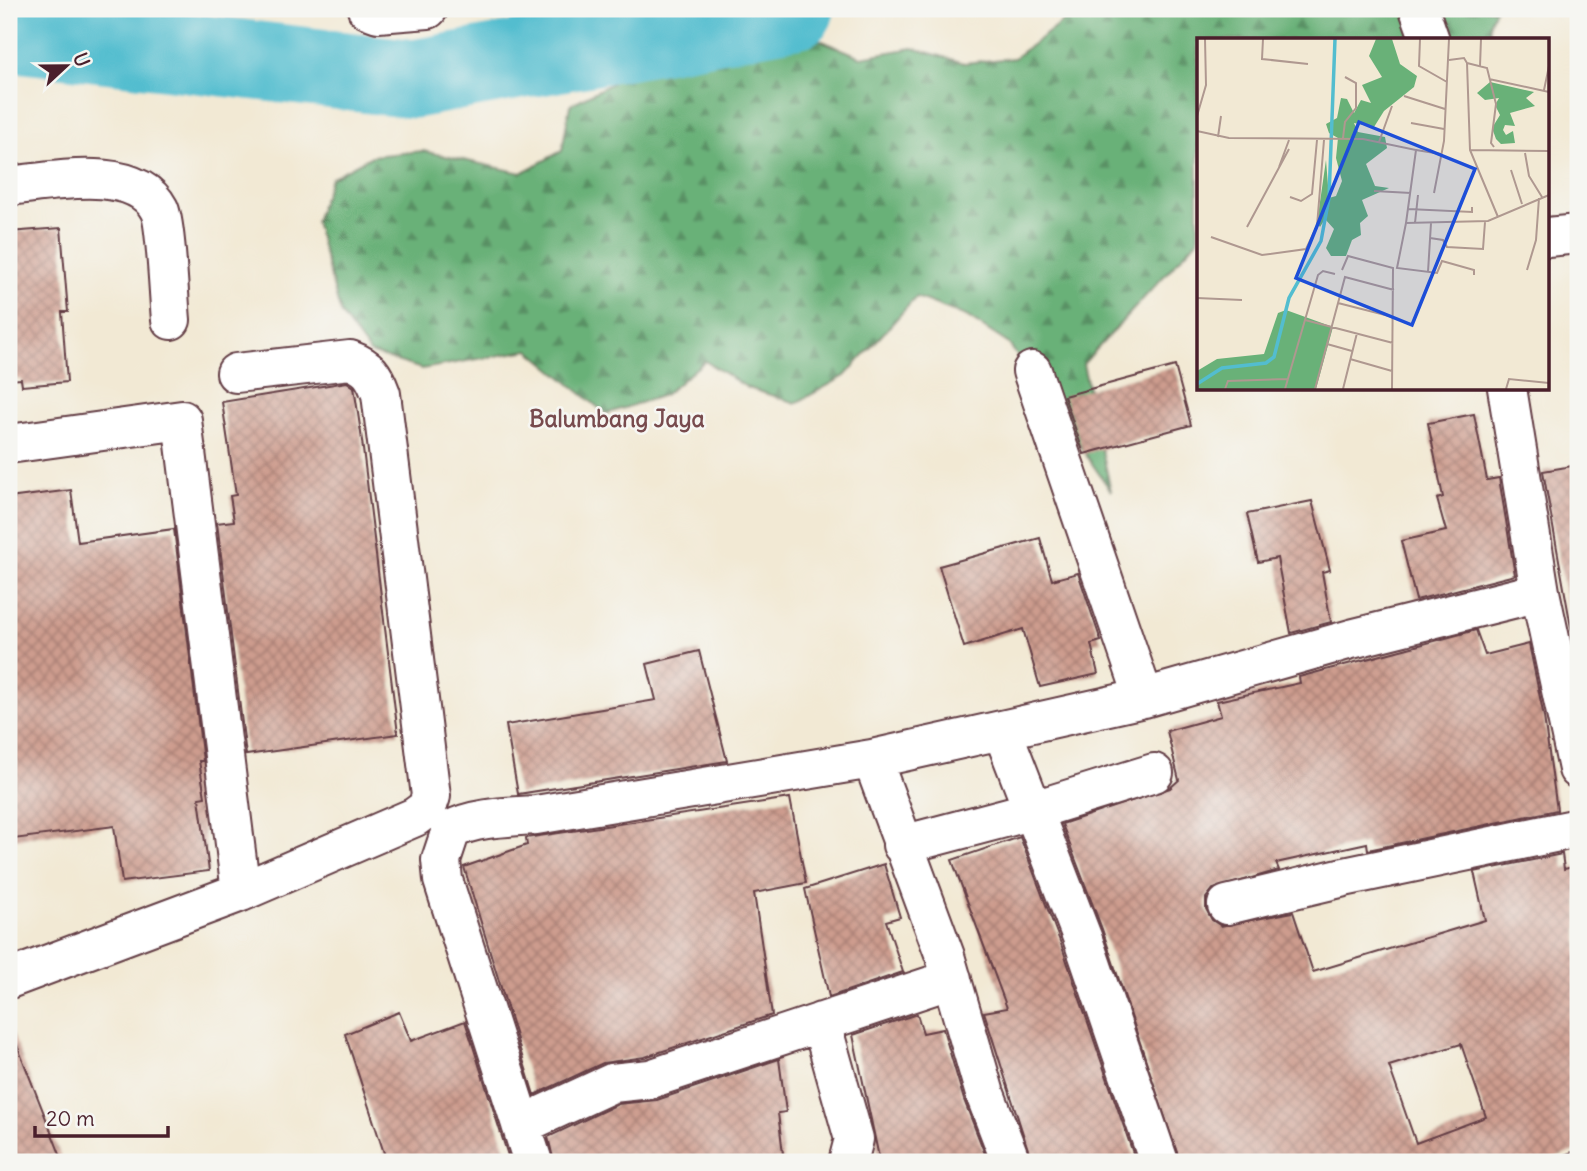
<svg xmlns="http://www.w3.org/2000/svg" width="1587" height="1171" font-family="Delius,sans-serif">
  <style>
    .forest { fill: url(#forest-firs); stroke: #5a6852; stroke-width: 2 }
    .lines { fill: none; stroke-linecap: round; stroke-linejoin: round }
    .river { stroke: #53bdcf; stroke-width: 79 }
    .building { fill: url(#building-cross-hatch); fill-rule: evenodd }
    .minor-casing { stroke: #633d44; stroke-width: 42 }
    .minor { stroke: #fff; stroke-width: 38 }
    .labels { text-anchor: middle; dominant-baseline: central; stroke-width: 5; stroke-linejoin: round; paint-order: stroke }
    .neighbourhood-label { font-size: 23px; font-weight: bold; fill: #784b4e; stroke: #f6f6f2 }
    .inset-river { fill: none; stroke: #53bdcf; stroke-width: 3.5 }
    .inset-road { fill: none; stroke: #af9890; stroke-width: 2 }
    .view { fill: #1d4ed8; fill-opacity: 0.15; stroke: #1d4ed8; stroke-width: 3.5 }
    .inset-edge { fill: none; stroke: #4a1f2b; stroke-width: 3.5 }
  </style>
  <defs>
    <pattern id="forest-firs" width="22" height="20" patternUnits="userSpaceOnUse" patternTransform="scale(1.75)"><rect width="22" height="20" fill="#69b178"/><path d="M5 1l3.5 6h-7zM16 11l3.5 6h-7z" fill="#588f63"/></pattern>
    <pattern id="building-cross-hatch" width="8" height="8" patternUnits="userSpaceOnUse" patternTransform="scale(1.75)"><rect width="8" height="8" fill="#cd9c8e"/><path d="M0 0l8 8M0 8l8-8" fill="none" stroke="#a87f74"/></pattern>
  </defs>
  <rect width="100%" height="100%" fill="#f6f6f2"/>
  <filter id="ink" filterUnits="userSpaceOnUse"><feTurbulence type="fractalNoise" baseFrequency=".0143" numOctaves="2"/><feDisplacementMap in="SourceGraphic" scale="14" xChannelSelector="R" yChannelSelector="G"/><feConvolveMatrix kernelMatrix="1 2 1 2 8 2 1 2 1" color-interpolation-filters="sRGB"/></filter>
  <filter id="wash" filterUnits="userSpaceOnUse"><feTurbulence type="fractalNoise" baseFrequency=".00686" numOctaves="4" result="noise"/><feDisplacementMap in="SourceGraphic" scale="28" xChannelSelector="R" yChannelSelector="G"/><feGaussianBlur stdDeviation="1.57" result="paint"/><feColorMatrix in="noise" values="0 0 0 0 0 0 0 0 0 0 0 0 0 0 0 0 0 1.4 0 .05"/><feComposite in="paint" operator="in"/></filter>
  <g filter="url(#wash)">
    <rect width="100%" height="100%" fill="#f2e9d4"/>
    <!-- forest -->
    <path class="forest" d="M543,9H815V38L861,57L913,48L964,63L1014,58L1080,9H1495L1490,22V40H1198V239L1083,364L1111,491L1009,344L966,316L916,297L845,376L796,403L748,388L705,361L664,395L606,414L529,350L422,369L370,353L341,314L315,221L331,178L372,156L423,151L521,173L562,151L570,105L612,83L625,38L573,53L529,29Z"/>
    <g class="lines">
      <!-- river -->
      <path class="river" d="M9,32L414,79L795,9"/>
    </g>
    <g id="blocks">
      <!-- building -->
      <path class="building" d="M61,228L68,312H62L67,382L22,386L21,379L9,380V232Z
        M1175,366L1191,425L1084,454L1064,396Z
        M347,382L354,387L361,433L398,734L246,755L217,523L234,521L230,496L236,495L222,402Z
        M1474,414L1487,480L1499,478L1515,575L1416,600L1401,541L1446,531L1437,499L1443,497L1428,423Z
        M1578,465V666L1543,471Z
        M71,490L78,542L174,529L203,761H199L205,797L199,798L209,871L122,882L114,826L14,839L9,803V498Z
        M1312,501L1330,570L1322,572L1331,622L1291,633L1277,558L1258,562L1247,514Z
        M1040,538L1052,580L1078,573L1101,641L1091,644L1098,674L1040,687L1023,629L964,647L939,566Z
        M1476,630L1485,655L1529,644L1544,717L1557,810L1368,850L1367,843L1276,863L1279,870L1213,889L1206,898V909L1212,920L1221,926L1293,912L1313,972L1485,920L1474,872L1562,854L1564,869L1578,866V1150L1545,1162H1180L1102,929L1062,824L1170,788L1179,780L1167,731L1221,716L1217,701L1300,683L1299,677ZM1461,1044L1486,1117L1416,1143L1389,1066Z
        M699,651L727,761L518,794L506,725L656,700L647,664Z
        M790,798L806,883L754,893L772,1015L645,1057L603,1063L534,1095L464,867L527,845L526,838Z
        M1020,837L1061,944L1136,1162H1032L984,1012L1007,1008L952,860Z
        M884,864L900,917L886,921L903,972L829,997L805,889Z
        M399,1012L411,1041L465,1021L510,1162H387L345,1034Z
        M917,1014L923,1033L943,1029L964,1100L988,1162H880L853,1035Z
        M9,1030H11L63,1162H9Z
        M779,1059L786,1112L778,1113L784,1162H554L548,1137L618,1104L657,1100Z"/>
    </g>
  </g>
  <g filter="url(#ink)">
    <use href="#blocks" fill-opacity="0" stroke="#633d44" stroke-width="2"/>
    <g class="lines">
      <!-- minor casing -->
      <g class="minor-casing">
        <path id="minor" d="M367,9L378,13L428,9
          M1419,9L1430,40
          M9,186C50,182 135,163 159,209C166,222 169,300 171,320
          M1547,237L1578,234
          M1032,371L1144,698
          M9,444L182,420L241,892
          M1540,592L1578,769
          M1002,730L1082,937L1159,1162
          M902,845L1031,811L1154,773
          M1227,905L1344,877L1578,828
          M9,979L241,892L415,817L427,808L431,796L381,394C374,375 369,367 350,360L236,373
          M821,1022L854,1139L848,1162
          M521,1125L612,1083L650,1079L952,979
          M533,1162L443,880L441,860L451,830C475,817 509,817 536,815L872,759
          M1011,1162L985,1094L945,956L872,759L1144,698L1351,639L1540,592L1507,388"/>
      </g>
      <!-- minor -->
      <use href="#minor" class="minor"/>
    </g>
  </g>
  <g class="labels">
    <!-- neighbourhood labels -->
    <g class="neighbourhood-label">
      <text x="617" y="418">Balumbang Jaya</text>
    </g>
  </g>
  <!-- overview -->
  <g transform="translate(1197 38)">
    <rect width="352" height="352" fill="#f2e9d4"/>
    <path d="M179,1H195L203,26L220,38L217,49L187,73L177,89L157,85L161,94L188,99L190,110L169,126L178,148L192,150L165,162L171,178L163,185L164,197L155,202L149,218H134L129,210L137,191L128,181L123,189L120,185L129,122L132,160L139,158L145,143L139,120L141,100L132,95L129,86L140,80L144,60L150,61L157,75L164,62L174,65L165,47L185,39L172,18ZM293,44L337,54L329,60L338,68L313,75L318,88L308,87L306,92L309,97L316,93L318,105L304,106L299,101L295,90L303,77L298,67L302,60L288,62L280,55ZM89,272L136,289L119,351H0V333L20,321L67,316L81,275Z" fill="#69b178"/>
    <path class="inset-river" d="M0,346L25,330L69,325L77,319L92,260L124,203L132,160L138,1"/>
    <path class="inset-road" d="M66,1L65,21L111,26M223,1L222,28L250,44M252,22L267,20L270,25L273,112L301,179M270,25L290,30L299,66L294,105L297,109M283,28L284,1M292,41L352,54M347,52L352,28M207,58L248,71M0,78L9,47L8,1M214,85L247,91M0,93L32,100L166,101L219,112L209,185L291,183L352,157M21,99L24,78M146,100L148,84L159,70V45L148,39M182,104L195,68M219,112L244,116M273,112L352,113M328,115L332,138L345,159M82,129L92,102M314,132L325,166M177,153L214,155M237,155L247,103L252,1M93,159L104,163L115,156L120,102M211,171L275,174V169M209,185L200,230L240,235L245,223L277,232V237M218,185L221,157M50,189L92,111M14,199L65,217L109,211L120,188L127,102M233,200L246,202L250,209L286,211L288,184M145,232L151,218L196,230L195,351M330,232L339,202L342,160M231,234L234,185M0,260L45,262M141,265L196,279M108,282L196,305M130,306L155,313M153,321L195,333M28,351L31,343L91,341M88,351L121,237L126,233L138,236M118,351L148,239L197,252M146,351L160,295M309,351L312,341L352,345"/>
    <path class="view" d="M162,84L278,131L215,287L99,240Z"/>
    <rect width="352" height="352" class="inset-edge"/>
  </g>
  <!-- margin -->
  <rect width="1587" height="1171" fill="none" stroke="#f6f6f2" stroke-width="35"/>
  <!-- north arrow -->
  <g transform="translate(66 66) rotate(68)" stroke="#f6f6f2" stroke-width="5" paint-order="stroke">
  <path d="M0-5L12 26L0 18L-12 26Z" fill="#4a1f2b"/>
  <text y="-10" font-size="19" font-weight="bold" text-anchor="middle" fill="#4a1f2b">U</text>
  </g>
  <!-- scale -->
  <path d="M35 1126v10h133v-10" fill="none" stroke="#4a1f2b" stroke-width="3.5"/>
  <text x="46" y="1126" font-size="21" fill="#4a1f2b" stroke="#f6f6f2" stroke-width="5" paint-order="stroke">20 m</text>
</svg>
